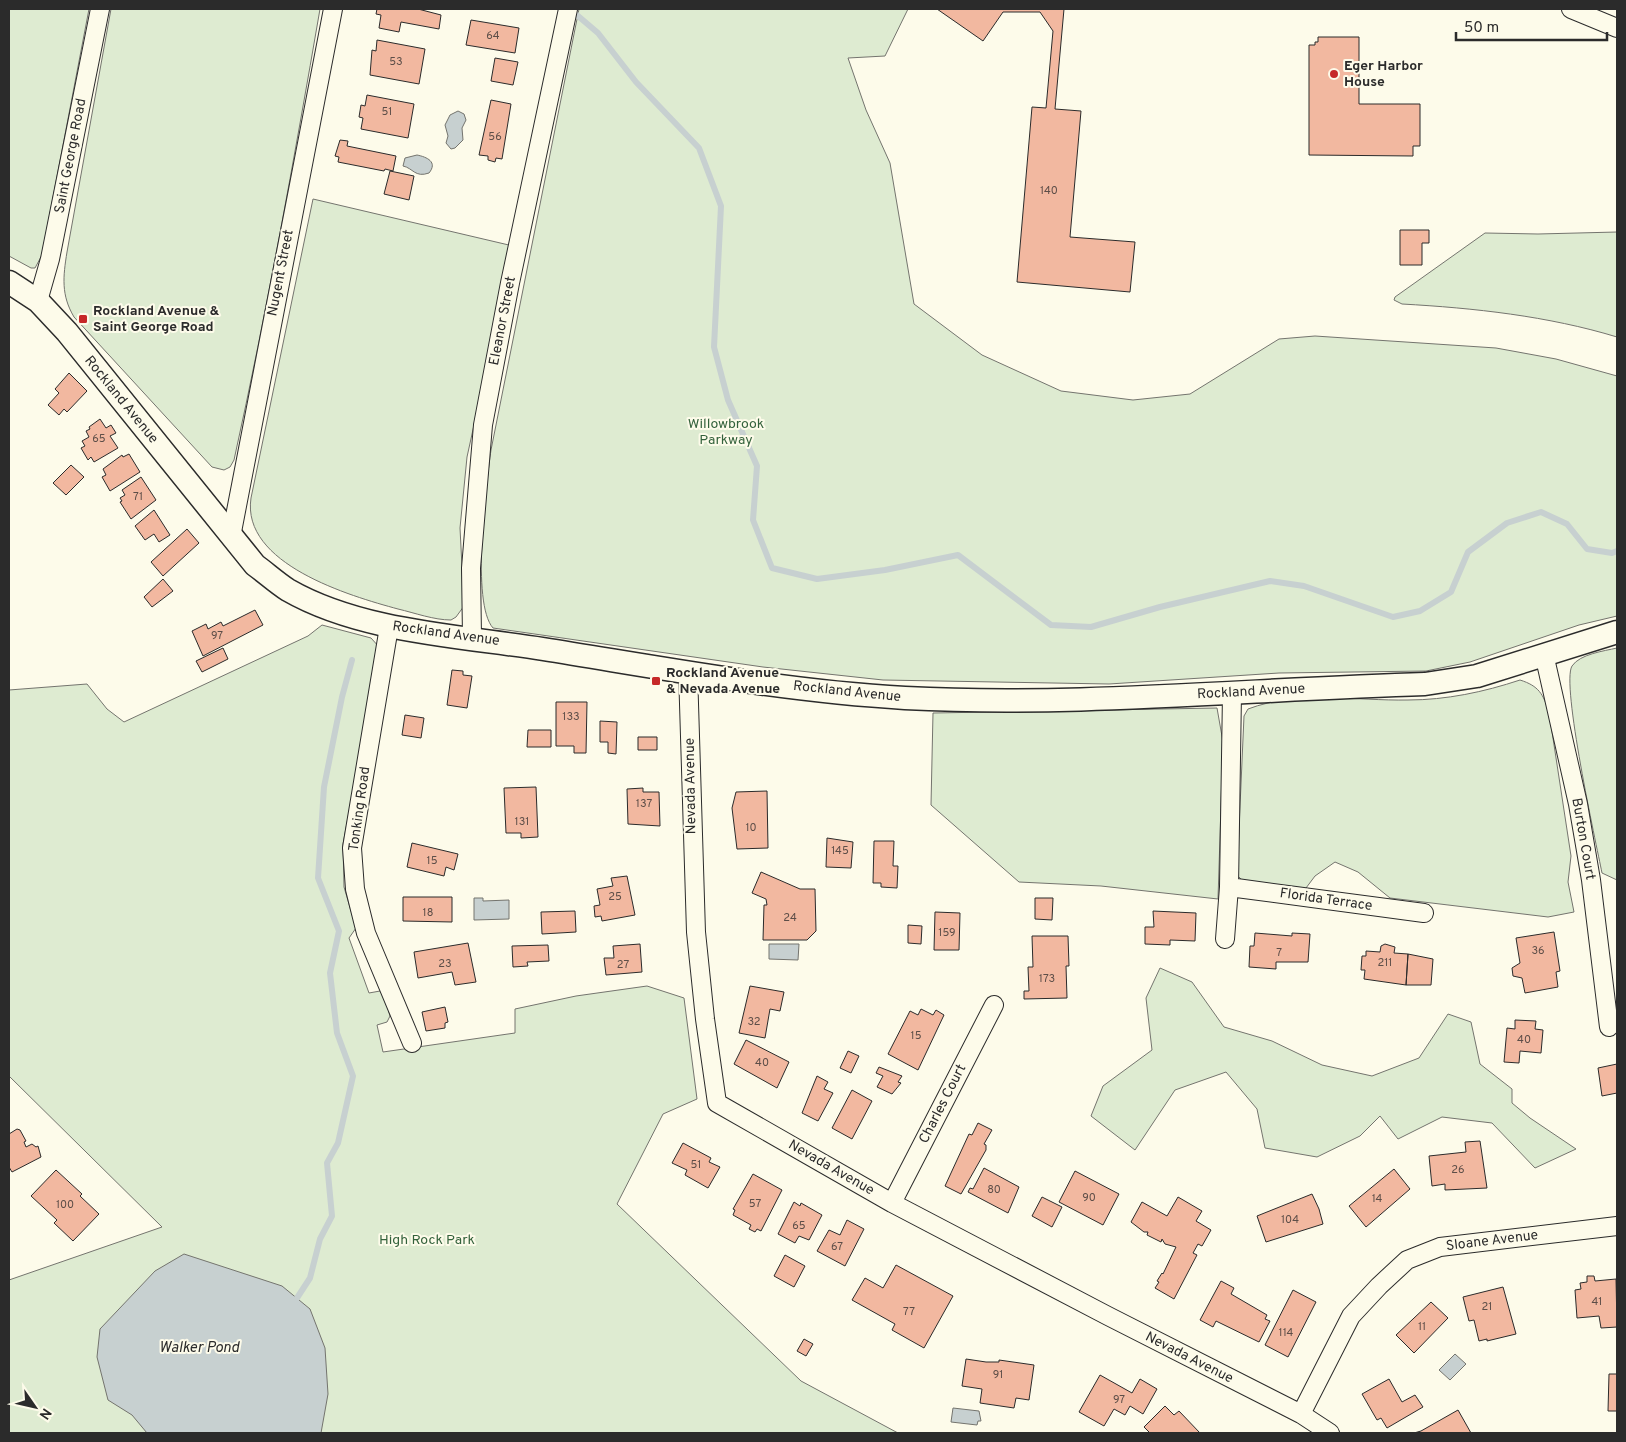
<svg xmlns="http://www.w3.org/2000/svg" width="1626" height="1442" font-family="Overpass,sans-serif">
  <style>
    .green { fill: #deebd1; stroke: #74746e }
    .water { fill: #c7d0d0; stroke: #74746e }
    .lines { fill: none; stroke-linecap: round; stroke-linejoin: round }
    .stream { stroke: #c7d0d0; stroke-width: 6 }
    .building { fill: #f2b8a0; stroke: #2b2b2b }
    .minor-casing { stroke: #2b2b2b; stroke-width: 20 }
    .tertiary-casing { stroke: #2b2b2b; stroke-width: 25 }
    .minor { stroke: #fdfbea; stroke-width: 18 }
    .tertiary { stroke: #fdfbea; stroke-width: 22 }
    .poi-dot { fill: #c62828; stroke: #fdfbea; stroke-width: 2 }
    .labels { text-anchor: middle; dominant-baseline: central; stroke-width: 4; stroke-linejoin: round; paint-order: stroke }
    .number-label { font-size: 11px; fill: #5d4e48 }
    .poi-label { font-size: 14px; font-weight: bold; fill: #2b2b2b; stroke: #fdfbea; text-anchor: start }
    .street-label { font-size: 14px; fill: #2b2b2b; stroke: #fdfbea }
    .park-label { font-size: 14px; fill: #34623c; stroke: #fdfbea }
    .water-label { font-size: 15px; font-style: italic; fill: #2b2b2b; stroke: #fdfbea }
  </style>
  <rect width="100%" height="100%" fill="#fdfbea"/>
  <!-- green -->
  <path class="green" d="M9,9H89L42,255L35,268H31L9,256Z
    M111,9H320C294,160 267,310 234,460L230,467L224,470L212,467L74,317C61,295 63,277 67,252Z
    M579,9H908L885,56L848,58L866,110L890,163L914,304L982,355L1061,391L1133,400L1190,394L1279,339L1315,336L1496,348L1556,359L1617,376V616L1579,625L1470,662L1426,671L1279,673L1109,684L883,680L763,667L493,628C471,603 486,485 491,450Z
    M313,199L513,246L467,457L460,528L464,606L456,617L451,620C434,620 415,613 398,609C350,596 241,564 251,498Z
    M1617,232V337C1548,316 1474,308 1402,304L1394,300L1395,297L1485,233L1538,234Z
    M322,625L371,638L380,648L343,844L344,887L356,928L349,938L369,993L380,991L384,994L390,1016L387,1022L377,1025L383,1052L515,1033V1009L576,996L647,986L684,998L697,1099L663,1114L617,1204L801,1381L898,1433H9V1280L162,1227L9,1076V690L87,684L107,709L124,722L308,636Z
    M1617,648V880L1602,873C1596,843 1561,684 1572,666C1580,654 1604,651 1617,648Z
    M1520,680C1539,686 1543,694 1549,712L1571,856L1568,882L1574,912L1548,917L1390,898L1358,872L1335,862L1315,876L1303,892L1245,883L1237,875L1244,716L1248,709C1298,690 1356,701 1408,700C1446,700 1484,692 1520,680Z
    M1217,708L1223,742L1218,899L1101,886L1019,882L931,805L933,713Z
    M1160,968L1192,982L1224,1027L1272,1041L1322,1065L1372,1076L1419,1058L1448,1014L1471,1022L1480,1064L1512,1089V1103L1530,1118L1576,1149L1535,1168L1492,1123L1442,1117L1398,1139L1380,1116L1360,1136L1317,1157L1265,1148L1257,1109L1226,1072L1175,1090L1135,1150L1091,1116L1103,1086L1152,1050L1146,998Z"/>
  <!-- water -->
  <path class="water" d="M458,111L464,114L466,120L462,128L463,140L455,148L451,149L446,143L448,136L445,125L450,115Z
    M417,155C427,157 438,162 429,173C415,178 413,168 403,166L405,158Z
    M474,898H483V901L509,900V919L474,920Z
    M769,944H799L798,960L769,959Z
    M184,1254L282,1286L310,1309L325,1348L328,1394L321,1433H147L132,1415L108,1400L97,1357L100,1329L155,1271Z
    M1455,1354L1466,1364L1450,1380L1439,1370Z
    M953,1408L979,1411L981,1421H978L977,1425L951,1422Z"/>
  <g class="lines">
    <!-- stream -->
    <path class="stream" d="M571,10L598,33L636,82L699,148L721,206L714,347L728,400L757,466L753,520L772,568L817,579L885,570L958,555L1051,625L1091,627L1160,607L1270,581L1304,586L1393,617L1420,611L1451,592L1468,552L1507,523L1541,512L1567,524L1587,549L1612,553L1617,551
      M297,1298L310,1278L320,1239L332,1216L327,1163L338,1143L353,1076L337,1033L330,973L339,931L318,878L324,787L342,697L352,660"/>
  </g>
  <!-- building -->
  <path class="building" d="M377,9H418L441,15L439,29L401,22L399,32L379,28L381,15L376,14Z
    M937,9H1064L1055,109L1081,111L1070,237L1135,242L1130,292L1017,282L1032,107L1046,108L1053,31L1040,12H1003L983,41Z
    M471,20L519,28L515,53L466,45Z
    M1318,37H1359V104H1420V146H1413V156L1309,155V45H1315V42H1318Z
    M377,40L425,49L419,84L370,75L372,50L376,51Z
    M495,58L518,62L513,85L491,81Z
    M367,95L414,104L408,138L361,129L363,118L359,117L361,105L365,106Z
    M491,100L511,104L502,159L496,158L495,162L488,160V156L479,155Z
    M340,140L348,141L347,146L396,156L393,171L385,169L384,171L338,162L339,157L335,156Z
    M390,171L414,176L409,200L384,194Z
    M1400,230H1429V243H1422V265H1400Z
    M69,373L87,391L67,412L64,409L59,415L48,405L59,393L55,389Z
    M100,419L106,428L111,425L116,433L110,436L118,448L94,462L91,457L88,460L81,448L85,446L82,441L89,437L86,431L90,429L89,427Z
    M129,454L140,472L110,491L102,477L106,475L103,469L122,455L123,457Z
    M71,465L84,477L66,495L53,483Z
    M141,477L156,500L131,519L120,502L122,501L120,498L125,495L122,490Z
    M154,510L170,535L159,542L154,534L145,540L135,526Z
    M187,529L199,543L163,576L151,562Z
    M163,579L173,591L152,607L144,597Z
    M255,610L263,625L203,656L192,631L206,624L208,629L221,622L223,626Z
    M223,648L228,659L202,672L196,661Z
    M452,670L463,671V675L472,676L467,708L447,705Z
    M556,702H587L586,753H574V746H556Z
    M405,715L424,718L421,738L402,735Z
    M600,721L617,722L616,754L608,753V742H600Z
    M528,730H551V747H527Z
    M638,737H657V750H638Z
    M536,787L538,837L521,838V833H506L504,788Z
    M643,788V792H659L660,826L628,824L627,789Z
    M767,791L768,848L737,849L732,808L736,792Z
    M827,838L853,842L851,868L826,867Z
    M874,841H894L893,866H898L897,888L881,887V883H873Z
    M412,843L458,854L454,870L446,867L444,876L407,867Z
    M761,872L800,889H815L816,931L807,940H763L764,905H767L766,899L752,893Z
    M627,876L635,915L602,921L601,916L595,917L594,906L600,905L597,889L613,886L611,878Z
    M403,897H452V922L403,921Z
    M1035,898H1053L1052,920L1035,919Z
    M575,911L576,932L542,934L541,912Z
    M1153,911L1196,913L1195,941L1170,940V945L1145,944V927H1154Z
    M935,912L960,913L959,950H934Z
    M908,925L922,926L921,944L908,943Z
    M1554,932L1560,971L1556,972L1558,987L1525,993L1522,978L1513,976L1512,968L1520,963L1516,938Z
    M1255,933L1292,936V933L1310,934L1308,962H1276V969L1249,967L1250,946H1254Z
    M1032,936H1068L1069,966H1066L1067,998L1024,999V991H1029L1028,967H1033Z
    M468,943L476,982L455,985L452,972L418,978L414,952Z
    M640,944L642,972L606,975L604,958H614L613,946Z
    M1385,944L1395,947L1394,953L1408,954L1406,985L1364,979L1365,970H1361L1362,956H1366V951L1380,952L1381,946Z
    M548,945L549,961L527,962L528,966L513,967L512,946Z
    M1408,954L1433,959L1431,985H1406Z
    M750,986L784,992L780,1011L770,1009L765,1038L739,1033Z
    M445,1007L448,1022L445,1023V1028L426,1031L422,1012Z
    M921,1009L933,1015L936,1010L944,1015L918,1070L888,1054L910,1011L918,1015Z
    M1515,1020L1536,1021L1535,1029L1543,1030L1541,1053L1520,1051L1519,1063L1504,1062L1507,1028L1515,1029Z
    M746,1040L789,1062L777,1088L734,1064Z
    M848,1051L859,1056L851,1073L840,1068Z
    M1617,1064V1093L1602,1096L1598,1068Z
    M879,1067L902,1076L898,1082L901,1083L892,1094L877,1087L883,1076L876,1073Z
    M817,1076L828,1082L824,1089L833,1093L818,1121L802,1113Z
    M852,1090L872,1101L852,1139L832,1128Z
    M978,1123L992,1130L984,1144L986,1145V1150L961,1194L945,1186L969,1134L972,1135Z
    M17,1129L20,1130L26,1141L24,1142L26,1147L32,1144L36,1147L38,1146L41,1157L12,1172L9,1167V1134Z
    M1480,1141L1487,1188L1445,1190V1184L1432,1186L1429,1156L1466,1152L1465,1142Z
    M683,1143L711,1158L709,1162L720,1167L708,1188L685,1175L687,1170L672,1163Z
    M984,1168L1019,1187L1008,1213L968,1192L970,1188L973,1189Z
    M1394,1169L1410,1189L1366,1227L1349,1206Z
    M56,1170L82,1194L80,1196L99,1214L73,1241L54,1223L57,1220L31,1196Z
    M1075,1171L1119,1194L1103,1225L1059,1202Z
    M753,1174L782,1190L761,1231L757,1229L755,1232L749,1229L751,1225L733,1215L735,1210L733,1209Z
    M1312,1194L1319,1209L1323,1224L1266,1242L1257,1216Z
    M1042,1197L1062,1207L1052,1227L1032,1216Z
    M1178,1197L1202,1211L1196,1221L1211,1230L1202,1246L1198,1244L1193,1253L1197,1255L1174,1299L1155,1288L1159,1282L1157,1281L1162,1273L1163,1274L1176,1247L1165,1244L1162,1239L1161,1242L1147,1235L1148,1232H1144L1131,1222L1142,1202L1167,1216Z
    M794,1202L800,1206L801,1203L822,1215L809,1240L799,1236L795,1243L778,1234Z
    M847,1220L864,1229L845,1266L817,1251L829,1230L840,1235Z
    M785,1255L805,1266L794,1287L774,1276Z
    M896,1265L953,1296L924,1348L892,1330L895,1324L852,1300L865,1278L883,1288Z
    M1587,1276H1594L1595,1281L1616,1279L1617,1327L1601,1328L1599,1316L1577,1318L1575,1290L1581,1289L1580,1283L1587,1282Z
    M1221,1281L1234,1288L1231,1294L1267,1315L1265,1319L1270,1321L1259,1342L1216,1321L1213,1327L1200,1320Z
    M1503,1287L1516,1334L1487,1341V1339L1479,1341L1474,1320L1469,1321L1463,1297Z
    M1293,1290L1316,1302L1288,1357L1265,1345Z
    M1431,1302L1448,1318L1414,1353L1396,1335Z
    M804,1339L813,1344L806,1356L797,1351Z
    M966,1359L986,1362H999V1360L1034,1365L1029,1400L1016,1398L1014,1408L980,1403L982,1389L962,1386Z
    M1609,1374H1617V1411H1608Z
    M1100,1375L1132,1393L1140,1379L1157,1389L1143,1414L1130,1406L1125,1415L1114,1409L1104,1426L1079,1412Z
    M1389,1379L1402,1402L1415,1395L1423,1407L1387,1428L1381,1418L1377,1420L1362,1394Z
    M1165,1406L1174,1415L1179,1411L1200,1433H1150L1144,1427Z
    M1458,1410L1471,1433H1414L1421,1431Z"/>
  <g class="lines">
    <!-- minor casing -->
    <g class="minor-casing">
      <path id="minor" d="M1571,9L1617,28
        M38,301L50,259L100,9
        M231,537L333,9
        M389,627L352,848L355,889L366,933L412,1043
        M472,637L471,568L483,425L510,283L568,9
        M1544,654L1578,804L1591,880L1609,1027
        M688,671L696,932L705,1019L717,1103L892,1203L1108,1316L1301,1414L1330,1433
        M1229,887L1424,913
        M1225,939L1229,887L1232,693
        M892,1203L994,1005
        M1301,1414L1351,1316L1379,1286L1407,1260L1440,1247L1617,1226"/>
    </g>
    <!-- tertiary casing -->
    <g class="tertiary-casing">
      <path id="tertiary" d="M9,282L38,301L67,332L255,565C266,573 277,583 288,590C361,632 461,636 543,649C663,668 784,691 905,698C1078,707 1252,689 1425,684L1477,676L1617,632"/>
    </g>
    <!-- minor -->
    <use href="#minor" class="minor"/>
    <!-- tertiary -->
    <use href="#tertiary" class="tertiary"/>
  </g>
  <!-- markers -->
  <g class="poi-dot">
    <circle cx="1334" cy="74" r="5"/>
    <rect x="78" y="314" width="10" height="10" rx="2.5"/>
    <rect x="651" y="676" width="10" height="10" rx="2.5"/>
  </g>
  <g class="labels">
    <!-- number labels -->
    <g class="number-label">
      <text x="493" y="36">64</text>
      <text x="396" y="62">53</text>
      <text x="387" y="112">51</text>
      <text x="495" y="137">56</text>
      <text x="1049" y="191">140</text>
      <text x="99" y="439">65</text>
      <text x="138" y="497">71</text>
      <text x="217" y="636">97</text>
      <text x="571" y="717">133</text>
      <text x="644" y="804">137</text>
      <text x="522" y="822">131</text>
      <text x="751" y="828">10</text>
      <text x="840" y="851">145</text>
      <text x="432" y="861">15</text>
      <text x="615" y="897">25</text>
      <text x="428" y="913">18</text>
      <text x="790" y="918">24</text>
      <text x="947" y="933">159</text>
      <text x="1538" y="951">36</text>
      <text x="1279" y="953">7</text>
      <text x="1385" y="963">211</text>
      <text x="445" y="964">23</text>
      <text x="623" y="965">27</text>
      <text x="1047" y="979">173</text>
      <text x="754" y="1022">32</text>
      <text x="916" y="1036">15</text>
      <text x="1524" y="1040">40</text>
      <text x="762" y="1063">40</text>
      <text x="696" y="1165">51</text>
      <text x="1458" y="1170">26</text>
      <text x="994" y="1190">80</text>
      <text x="1089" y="1198">90</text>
      <text x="1377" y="1199">14</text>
      <text x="755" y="1204">57</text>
      <text x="65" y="1205">100</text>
      <text x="1290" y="1220">104</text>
      <text x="799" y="1226">65</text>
      <text x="837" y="1247">67</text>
      <text x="1597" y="1302">41</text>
      <text x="1487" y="1307">21</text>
      <text x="909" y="1312">77</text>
      <text x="1422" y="1327">11</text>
      <text x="1286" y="1333">114</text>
      <text x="998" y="1375">91</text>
      <text x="1119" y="1400">97</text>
    </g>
    <!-- poi labels -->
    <g class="poi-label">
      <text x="1344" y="66">Eger Harbor<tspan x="1344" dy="16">House</tspan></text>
      <text x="93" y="311">Rockland Avenue &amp;<tspan x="93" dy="16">Saint George Road</tspan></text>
      <text x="666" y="673">Rockland Avenue<tspan x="666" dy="16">&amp; Nevada Avenue</tspan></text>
    </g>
    <!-- street labels -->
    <g class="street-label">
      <text transform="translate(71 156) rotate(-79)">Saint George Road</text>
      <text transform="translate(281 273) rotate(-79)">Nugent Street</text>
      <text transform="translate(503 321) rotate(-79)">Eleanor Street</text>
      <text transform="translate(121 400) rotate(51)">Rockland Avenue</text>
      <text transform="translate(446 634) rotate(8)">Rockland Avenue</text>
      <text transform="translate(847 692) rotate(6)">Rockland Avenue</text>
      <text transform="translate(1251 692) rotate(-3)">Rockland Avenue</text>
      <text transform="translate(691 786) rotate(-91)">Nevada Avenue</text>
      <text transform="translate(360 809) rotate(-82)">Tonking Road</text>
      <text transform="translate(1583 839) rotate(80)">Burton Court</text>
      <text transform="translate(1326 900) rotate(8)">Florida Terrace</text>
      <text transform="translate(943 1104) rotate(-63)">Charles Court</text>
      <text transform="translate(831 1168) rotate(30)">Nevada Avenue</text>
      <text transform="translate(1492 1241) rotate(-7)">Sloane Avenue</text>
      <text transform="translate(1189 1358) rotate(27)">Nevada Avenue</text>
    </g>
    <!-- park labels -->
    <g class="park-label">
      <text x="726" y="424">Willowbrook<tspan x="726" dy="16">Parkway</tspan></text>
      <text x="427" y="1240">High Rock Park</text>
    </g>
    <!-- water labels -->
    <g class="water-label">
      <text x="199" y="1348">Walker Pond</text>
    </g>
  </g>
  <!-- border -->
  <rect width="1626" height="1442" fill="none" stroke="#2b2b2b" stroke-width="20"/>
  <!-- north arrow -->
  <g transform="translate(35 1407) rotate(124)" stroke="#fdfbea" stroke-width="4" paint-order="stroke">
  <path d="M0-4L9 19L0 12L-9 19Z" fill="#2b2b2b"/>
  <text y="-8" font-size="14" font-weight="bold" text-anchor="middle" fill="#2b2b2b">N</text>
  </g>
  <!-- scale -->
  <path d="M1456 32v8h151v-8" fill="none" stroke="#2b2b2b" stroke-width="2.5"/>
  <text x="1464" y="32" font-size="15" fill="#2b2b2b" stroke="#fdfbea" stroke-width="4" paint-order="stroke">50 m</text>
</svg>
